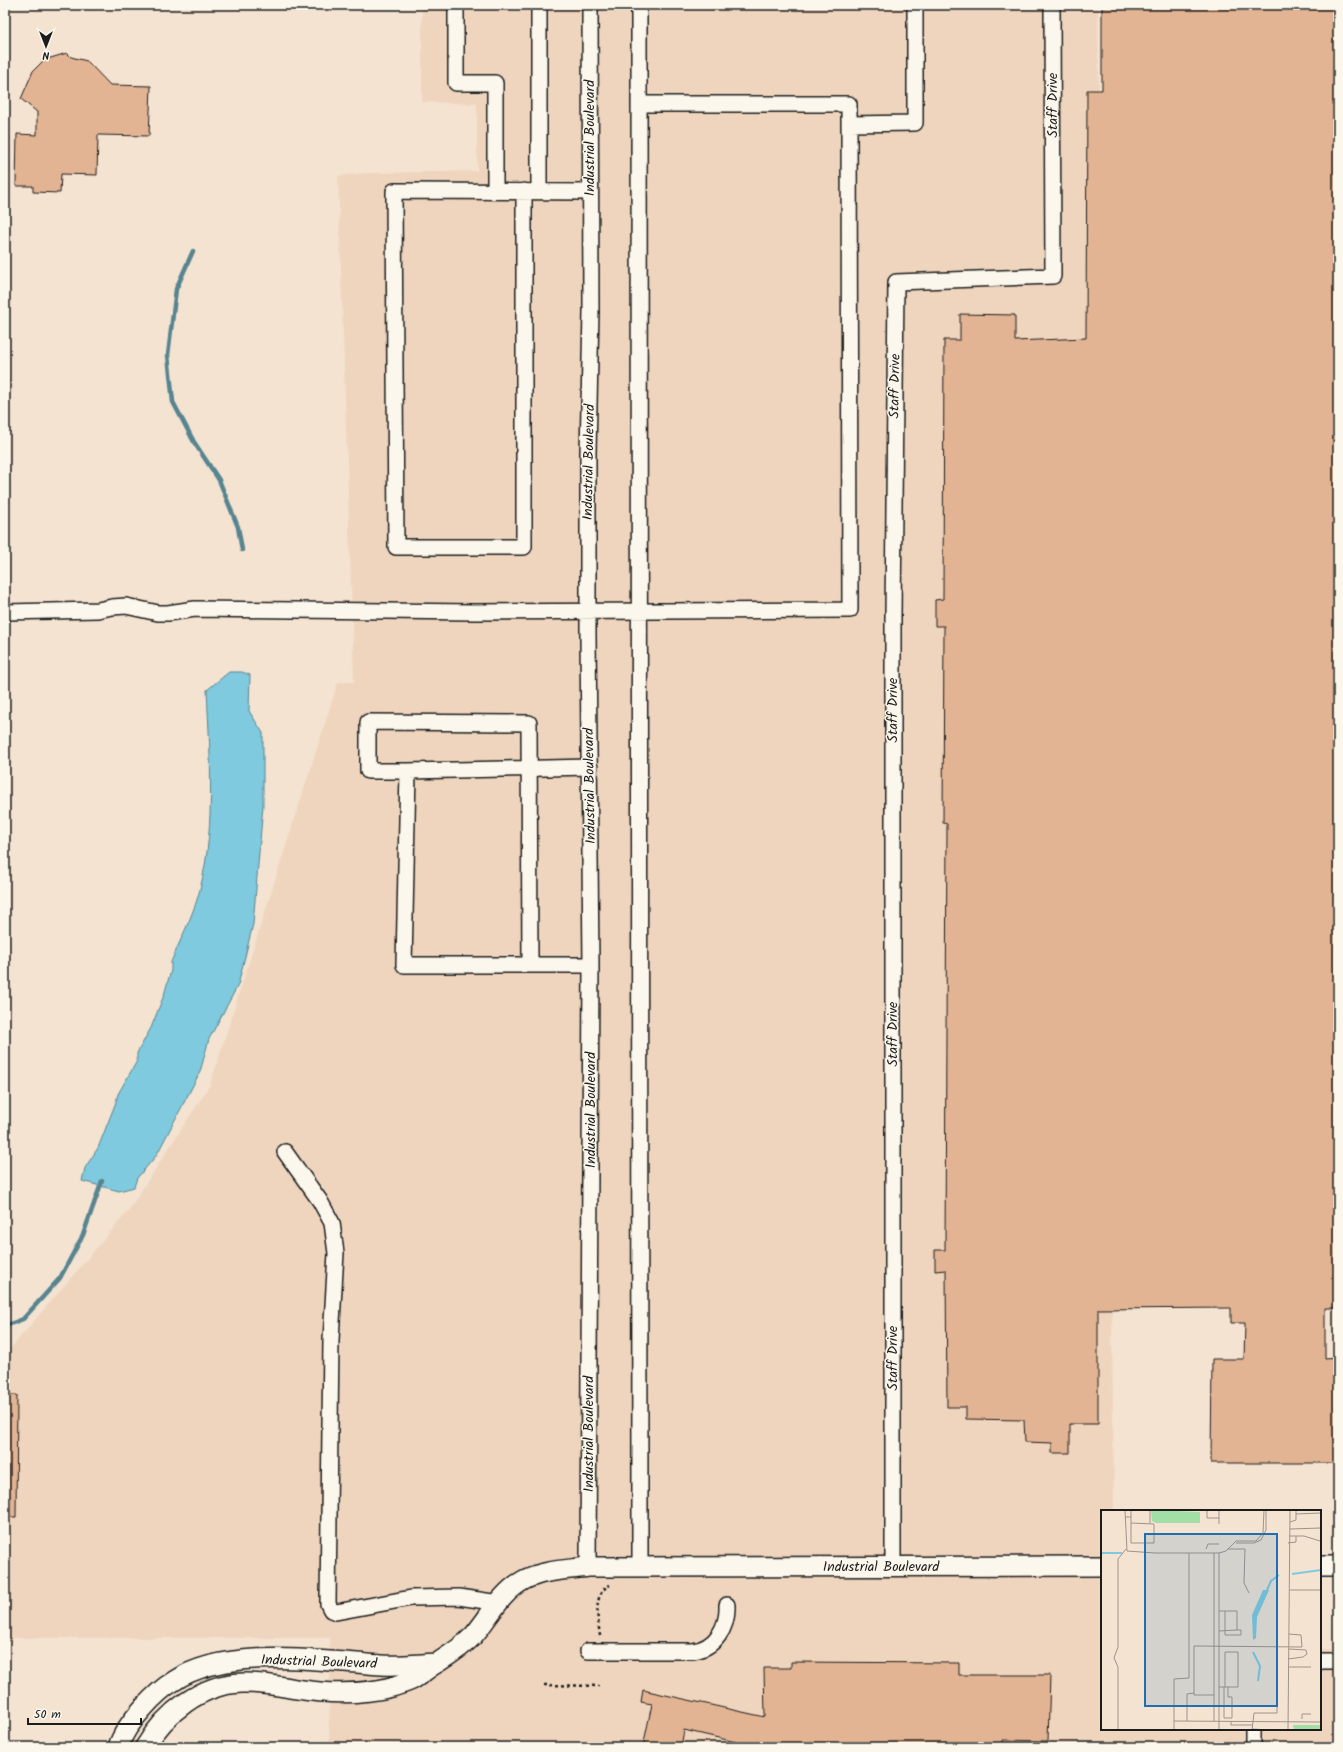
<svg xmlns="http://www.w3.org/2000/svg" width="1343" height="1752" font-family="Kalam,sans-serif">
  <style>
    .built { fill: #efd5be }
    .water { fill: #7fcade; stroke: #578490 }
    .lines { fill: none; stroke-linecap: round; stroke-linejoin: round }
    .stream { stroke: #578490; stroke-width: 4.5 }
    .building { fill: #e3b493; stroke: #1c1c1c }
    .minor-casing { stroke: #1c1c1c; stroke-width: 18 }
    .major-casing { stroke: #1c1c1c; stroke-width: 22 }
    .path { stroke: #1c1c1c; stroke-width: 2.5; stroke-dasharray: 3 3; stroke-linecap: butt }
    .minor { stroke: #fbf7ec; stroke-width: 15 }
    .major { stroke: #fbf7ec; stroke-width: 19 }
    .labels { text-anchor: middle; dominant-baseline: central; stroke-width: 3; stroke-linejoin: round; paint-order: stroke }
    .street-label { font-size: 14px; fill: #1c1c1c; stroke: #fbf7ec }
    .inset-river { fill: none; stroke: #7fcade; stroke-width: 2 }
    .inset-road { fill: none; stroke: #9e9389; stroke-width: 1 }
    .view { fill: #1f6fb2; fill-opacity: 0.15; stroke: #1f6fb2; stroke-width: 2 }
    .inset-edge { fill: none; stroke: #1c1c1c; stroke-width: 2 }
  </style>
  <rect width="100%" height="100%" fill="#f4e3d1"/>
  <filter id="ink" filterUnits="userSpaceOnUse"><feTurbulence type="fractalNoise" baseFrequency=".025" numOctaves="2"/><feDisplacementMap in="SourceGraphic" scale="8" xChannelSelector="R" yChannelSelector="G"/><feConvolveMatrix kernelMatrix="1 2 1 2 8 2 1 2 1" color-interpolation-filters="sRGB"/></filter>
  <g filter="url(#ink)">
    <!-- built -->
    <path class="built" d="M422,5H1098L1114,1511H1102V1729H1320V1649H1338V1747H329L330,1638H5V1355L128,1211L210,1085L338,682H354L338,176L368,173L477,171V104L422,102Z"/>
    <!-- water -->
    <path class="water" d="M229,672H242L250,675L249,711L263,733V805L253,924L238,985L209,1039L200,1072L156,1156L137,1178L134,1187L119,1191L82,1181L85,1168L98,1148L116,1102L118,1094L137,1061V1053L151,1028L164,995L171,970V962C179,943 189,923 196,903C217,838 210,757 207,690Z"/>
    <g class="lines">
      <!-- stream -->
      <path class="stream" d="M193,251L176,289L168,355L173,402L194,442L219,480L238,527L242,550
        M5,1326L23,1319L60,1278L83,1235L102,1181"/>
    </g>
    <!-- building -->
    <path class="building" d="M1102,5H1338V1308H1325V1358L1338,1357V1463H1211L1212,1359H1244L1245,1323H1231V1308L1098,1309V1424H1070V1453H1052V1443L1025,1442L1024,1420L966,1419V1407H947L946,1270L935,1271V1250H945L947,824L943,823L944,626H935V600L943,599L944,340H960V314L1015,315V341L1086,338L1087,90H1102Z
      M67,53L71,57L87,61L110,85L151,86L149,136L98,135L97,175L61,174L60,193L33,192V186H16L17,134L37,135V112L21,99L33,71L44,60Z
      M5,1395H17L16,1517H5Z
      M791,1662L959,1663V1675H1050L1048,1741L1003,1740V1747H736V1742L684,1730L681,1747H643L652,1704L641,1702L643,1690L765,1717L764,1668H791Z"/>
    <g class="lines">
      <!-- minor casing -->
      <g class="minor-casing">
        <path id="minor" d="M456,5V83H495V191
          M539,5V191
          M639,5L640,1567
          M849,124L915,123V5
          M524,191V547H396L394,191L590,192
          M5,612L98,610L112,607L126,606L158,613H168L195,609L474,612L850,610L849,104H640
          M408,771L590,767
          M530,965L529,723L368,722V771H408L404,965C466,965 529,965 591,965
          M285,1152L320,1201L332,1223L336,1253L331,1340L328,1604L331,1610L336,1612L411,1598L459,1597L499,1603
          M588,1567L591,965L588,635V453L591,311L590,5
          M893,1567V618L896,282L1053,276L1052,5
          M588,1651H693C715,1648 728,1628 727,1605
          M1320,1661H1338
          M1253,1747V1729"/>
      </g>
      <!-- major casing -->
      <g class="major-casing">
        <path id="major" d="M1320,1566H1338
          M118,1747C123,1732 134,1718 144,1707C153,1697 162,1688 174,1681C226,1646 322,1661 382,1665C400,1666 418,1664 436,1663
          M145,1747C165,1713 201,1684 242,1683C260,1682 278,1686 296,1689C328,1694 360,1695 392,1687C398,1685 406,1683 412,1680C421,1675 428,1668 437,1663C451,1654 461,1648 473,1636C489,1618 501,1592 524,1580C543,1570 567,1570 588,1567L1102,1566"/>
      </g>
      <!-- path -->
      <path class="path" d="M600,1636C598,1620 592,1593 610,1585
        M544,1685L599,1686"/>
      <!-- minor -->
      <use href="#minor" class="minor"/>
      <!-- major -->
      <use href="#major" class="major"/>
    </g>
  </g>
  <g class="labels">
    <!-- street labels -->
    <g class="street-label">
      <text transform="translate(1053 105) rotate(-90)">Staff Drive</text>
      <text transform="translate(590 138) rotate(-90)">Industrial Boulevard</text>
      <text transform="translate(895 386) rotate(-89)">Staff Drive</text>
      <text transform="translate(589 462) rotate(-89)">Industrial Boulevard</text>
      <text transform="translate(893 710) rotate(-90)">Staff Drive</text>
      <text transform="translate(590 786) rotate(-91)">Industrial Boulevard</text>
      <text transform="translate(893 1034) rotate(-90)">Staff Drive</text>
      <text transform="translate(591 1110) rotate(-90)">Industrial Boulevard</text>
      <text transform="translate(893 1358) rotate(-90)">Staff Drive</text>
      <text transform="translate(589 1434) rotate(-90)">Industrial Boulevard</text>
      <text x="881" y="1567">Industrial Boulevard</text>
      <text transform="translate(319 1662) rotate(2)">Industrial Boulevard</text>
    </g>
  </g>
  <!-- overview -->
  <g transform="translate(1101 1510)">
    <rect width="220" height="220" fill="#f4e3d1"/>
    <path d="M50,0L99,2V13H55L51,11ZM192,215H220V220H193Z" fill="#a1dfa7"/>
    <path d="M162,80H168L156,107L155,128L152,130L151,105Z" fill="#7fcade"/>
    <path class="inset-river" d="M0,43H21M191,64L220,60M166,80L170,71L178,65M152,142L159,156L157,171"/>
    <path class="inset-road" d="M24,0L26,41L54,43H118L125,41L135,31H155L162,23L163,0M49,0V13M106,0V8H118M118,0V14M195,4L220,3M24,7H30V0M30,7V33H53V14L30,13M189,12L195,10V0M189,19L220,18M188,26H203L219,31M135,33H153L160,30L165,20V0M187,33L195,32V26M105,39L107,34H118M127,39H144L143,73L148,83M113,43V211M189,80H220M118,101H136V120H140V125H124V101M118,121L136,120M187,149L202,147L206,144L205,140L188,139M188,157H210M118,177H137V142H124V177M123,177V208H131V187H127V177M113,185H93V136L201,137L200,125L188,124M201,209V204H210M73,211L220,212M86,211V184L93,183M130,211V215H151M151,219L169,220M17,220V157L13,148L17,137V49L25,39M73,220V169L88,168V43M118,220V43M151,220L153,203H176V175M187,220L189,0"/>
    <path class="view" d="M44,24H176V196H44Z"/>
    <rect width="220" height="220" class="inset-edge"/>
  </g>
  <!-- margin -->
  <rect width="1343" height="1752" fill="none" stroke="#fbf7ec" stroke-width="20"/>
  <rect x="10" y="10" width="1323" height="1732" fill="none" stroke="#1c1c1c" stroke-width="1.5" filter="url(#ink)"/>
  <!-- north arrow -->
  <g transform="translate(46 46) rotate(180)" stroke="#fbf7ec" stroke-width="3" paint-order="stroke">
  <path d="M0-3L7 15L0 10L-7 15Z" fill="#1c1c1c"/>
  <text y="-6" font-size="11" font-weight="bold" text-anchor="middle" fill="#1c1c1c">N</text>
  </g>
  <!-- scale -->
  <path d="M28 1718v6h113v-6" fill="none" stroke="#1c1c1c" stroke-width="2"/>
  <text x="34" y="1718" font-size="12" fill="#1c1c1c" stroke="#fbf7ec" stroke-width="3" paint-order="stroke">50 m</text>
</svg>
